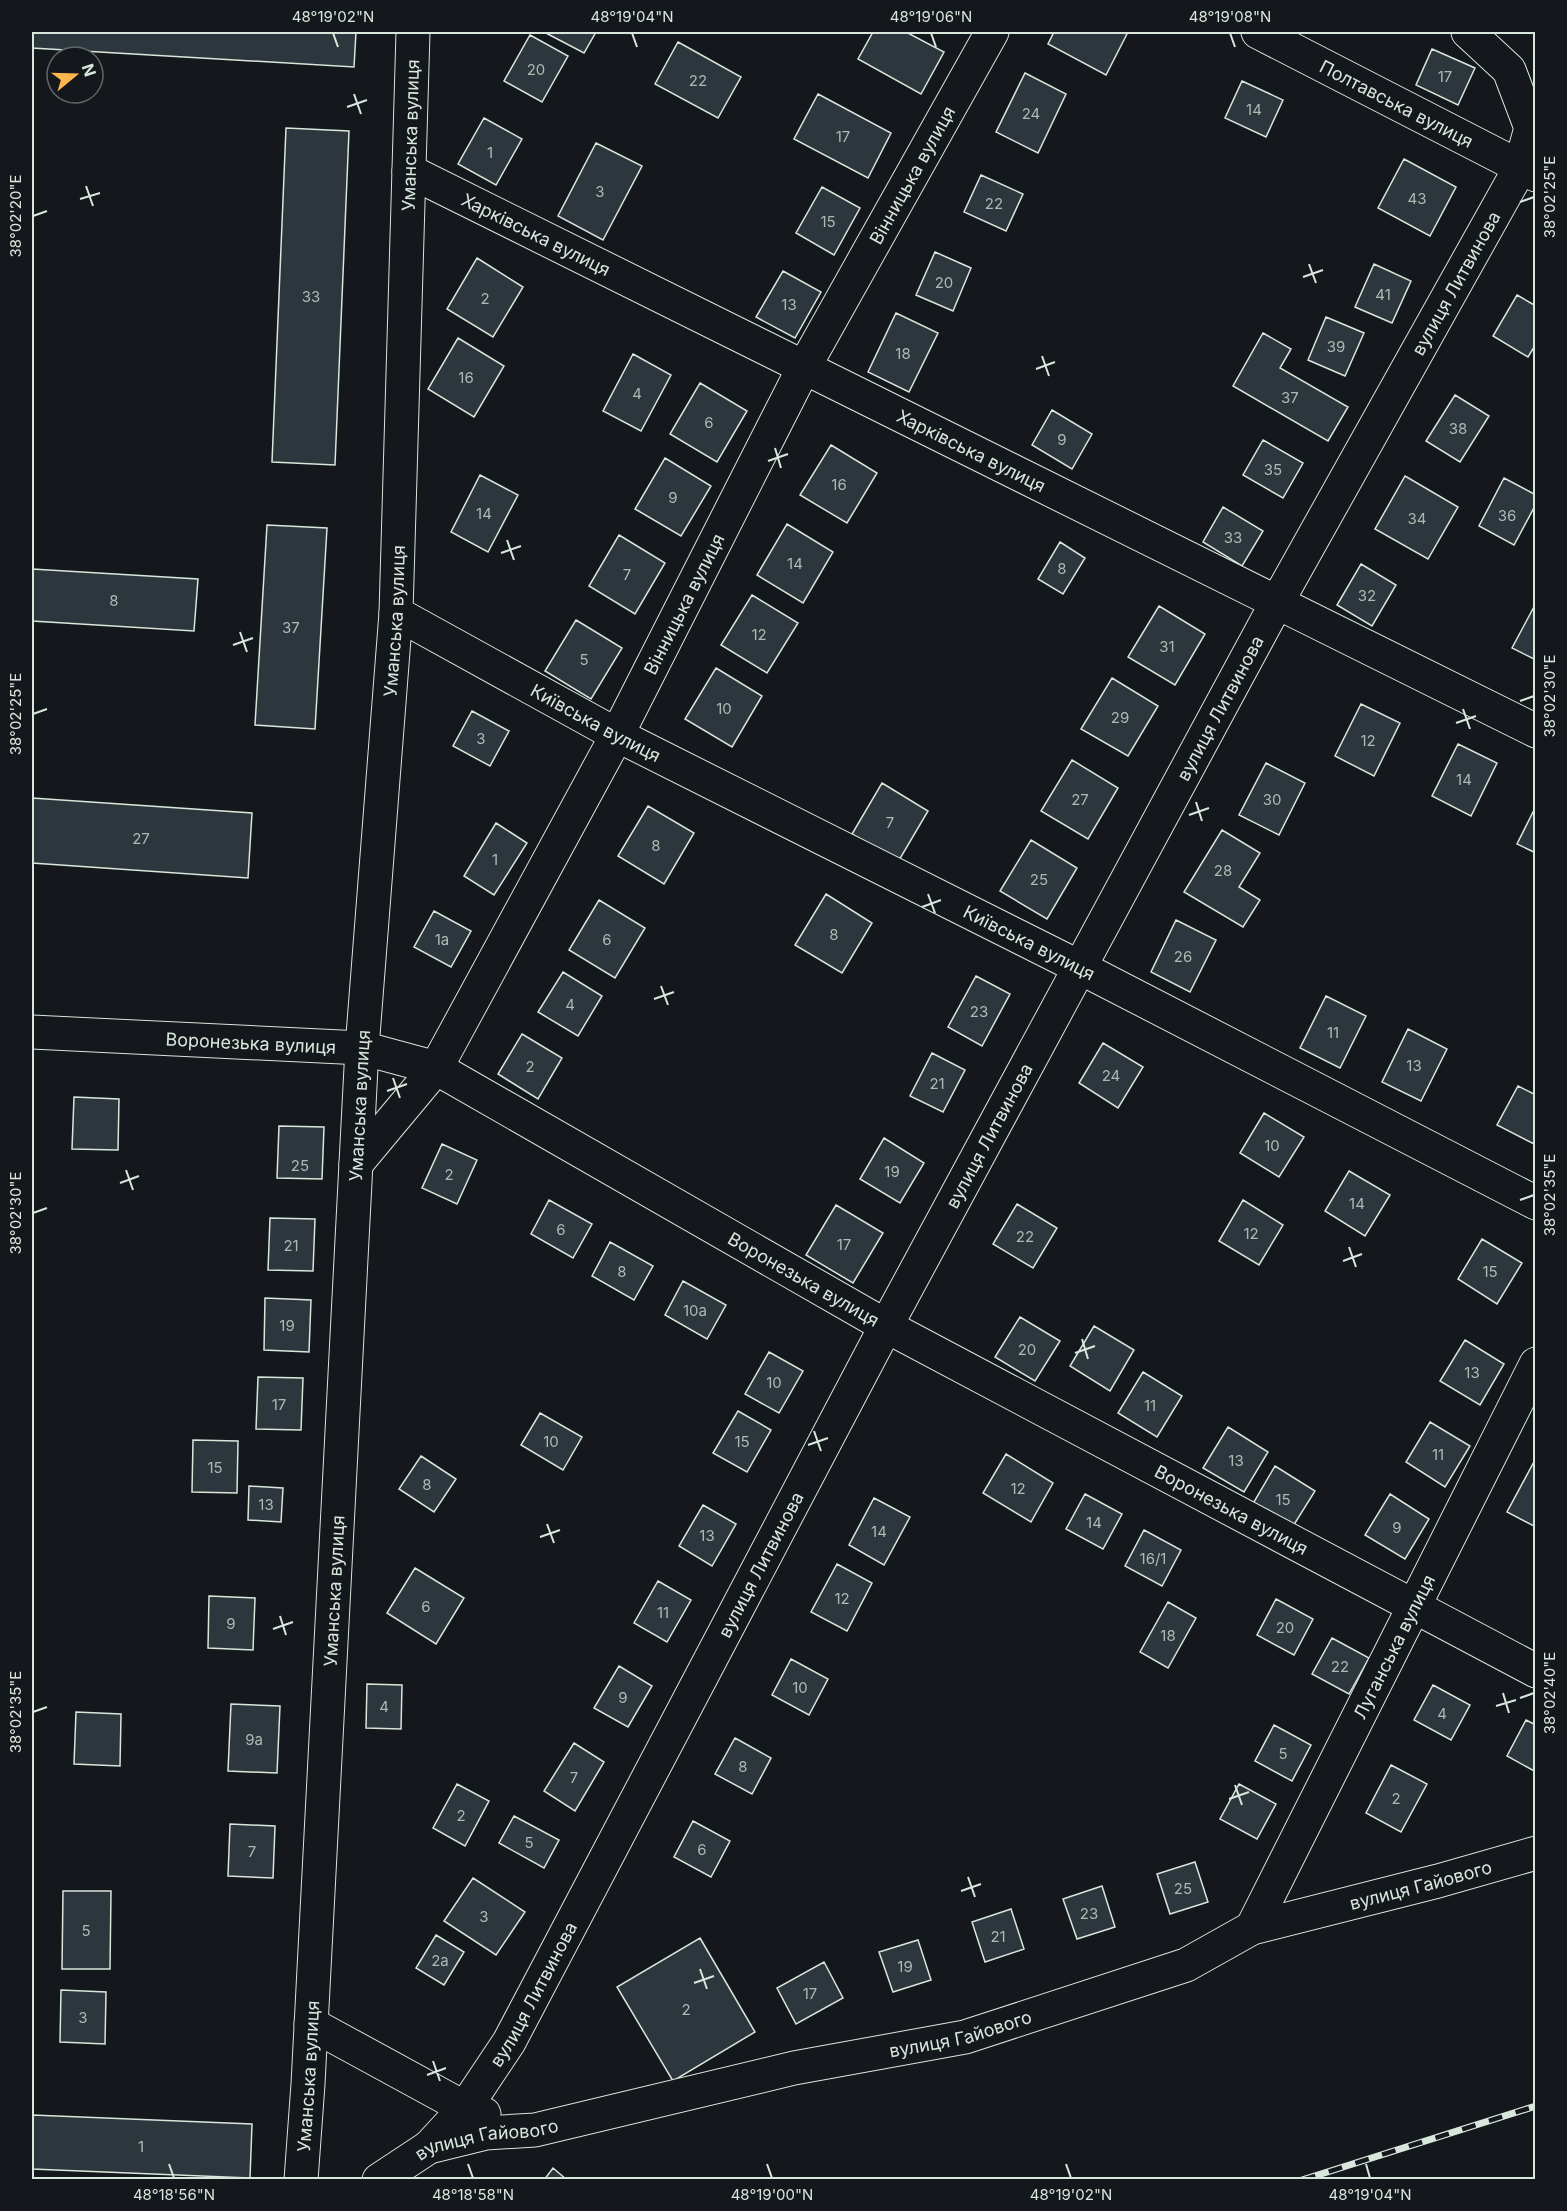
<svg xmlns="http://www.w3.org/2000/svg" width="1567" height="2211" font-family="Inter,sans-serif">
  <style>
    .building { fill: #2c363c; stroke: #d8e6dc; stroke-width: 1.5 }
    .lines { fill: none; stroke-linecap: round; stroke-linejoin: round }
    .minor-casing { stroke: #d8e6dc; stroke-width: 35 }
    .minor { stroke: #14181c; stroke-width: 33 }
    .rail-casing { stroke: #d8e6dc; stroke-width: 7 }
    .rail { stroke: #14181c; stroke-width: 4.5; stroke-dasharray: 14; stroke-linecap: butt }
    .ticks { fill: none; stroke: #d8e6dc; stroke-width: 2 }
    .labels { text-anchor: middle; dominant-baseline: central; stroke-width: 4.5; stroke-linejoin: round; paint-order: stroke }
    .number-label { font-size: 15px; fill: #adbab4 }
    .street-label { font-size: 18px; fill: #d8e6dc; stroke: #14181c }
    .neatline { fill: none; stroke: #d8e6dc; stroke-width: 2 }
    .ticks-label { font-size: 15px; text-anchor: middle; fill: #d8e6dc }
  </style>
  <rect width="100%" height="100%" fill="#14181c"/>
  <!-- building -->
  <path class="building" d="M32,32H356L354,67L32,48Z
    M544,32H596L584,53Z
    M873,32H906L944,52L921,94L858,59Z
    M1054,32H1122L1127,34L1106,75L1048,44Z
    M530,35L568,56L542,102L504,81Z
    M678,42L741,77L718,118L655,84Z
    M1432,49L1475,68L1458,105L1416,85Z
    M1025,73L1066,94L1038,153L996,132Z
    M1242,81L1283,100L1266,137L1225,118Z
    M818,94L891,133L868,178L794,139Z
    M484,118L522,139L496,185L458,164Z
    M286,128L349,131L335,465L272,462Z
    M596,143L642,166L603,240L558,216Z
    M1404,159L1456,187L1430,236L1378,208Z
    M981,175L1023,194L1006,231L964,212Z
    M822,187L860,208L834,255L796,233Z
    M935,252L971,268L953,311L916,295Z
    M477,258L523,287L493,337L447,309Z
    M1374,264L1411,281L1392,323L1355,307Z
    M783,271L821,292L795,338L756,317Z
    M1517,295L1536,306V344L1528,357L1493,336Z
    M896,313L938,333L909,392L868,372Z
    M1326,317L1364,333L1345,376L1308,360Z
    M1263,333L1291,349L1280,368L1348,407L1328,441L1233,386Z
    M458,338L504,366L474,417L428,389Z
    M633,354L671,375L641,431L603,411Z
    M700,383L747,411L717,462L670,434Z
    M1455,395L1489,416L1460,462L1426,441Z
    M1052,410L1092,434L1072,469L1032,445Z
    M1263,440L1303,463L1283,498L1243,475Z
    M831,445L877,473L847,523L800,495Z
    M665,458L711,486L681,536L635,509Z
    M480,475L518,495L488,552L451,532Z
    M1405,476L1458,507L1428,559L1375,529Z
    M1504,478L1536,495V504L1514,545L1479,526Z
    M1223,507L1263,531L1242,566L1203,542Z
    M787,524L833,552L803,603L757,575Z
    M267,525L327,528L315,729L255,725Z
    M619,535L665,563L635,614L589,586Z
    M1060,542L1085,558L1063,594L1038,579Z
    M1361,564L1396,585L1372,626L1337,605Z
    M32,569L198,579L194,631L32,621Z
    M752,595L798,623L767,673L721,645Z
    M1536,603V660L1512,648Z
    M1159,606L1205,634L1175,685L1128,657Z
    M576,620L622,648L591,699L545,671Z
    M716,668L762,696L732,747L685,719Z
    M1112,678L1158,706L1128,756L1081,729Z
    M1361,704L1400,723L1374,776L1335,756Z
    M472,711L509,731L490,766L453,746Z
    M1458,744L1497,763L1471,816L1432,796Z
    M1072,760L1118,788L1088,839L1041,811Z
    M1266,763L1305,783L1279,835L1239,815Z
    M882,783L928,811L898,862L852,834Z
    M32,798L252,813L248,878L32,863Z
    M648,806L694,833L664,884L618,856Z
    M1536,806V853L1517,844Z
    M496,823L527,843L494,895L464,876Z
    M1222,830L1260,853L1239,887L1260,900L1243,927L1184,892Z
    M1031,840L1077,868L1047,919L1000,891Z
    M826,894L872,923L842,973L795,945Z
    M599,900L645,928L615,978L569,950Z
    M434,911L471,931L451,967L414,947Z
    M1176,920L1216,940L1190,992L1151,972Z
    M563,972L602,996L578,1036L538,1012Z
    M976,976L1010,994L982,1046L948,1027Z
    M1326,996L1366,1016L1340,1068L1300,1048Z
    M1408,1029L1447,1049L1421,1101L1382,1082Z
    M522,1034L562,1058L538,1099L498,1074Z
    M1103,1043L1143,1067L1118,1108L1079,1083Z
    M932,1053L965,1070L943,1112L910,1096Z
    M1518,1086L1536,1095V1145L1497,1125Z
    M74,1097L119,1099L118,1150L72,1149Z
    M1264,1113L1304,1137L1279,1177L1240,1153Z
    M279,1126L324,1127L322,1179L277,1178Z
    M884,1138L924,1163L900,1203L860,1179Z
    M442,1144L477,1160L457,1204L422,1188Z
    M1349,1171L1390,1195L1365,1236L1325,1211Z
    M549,1200L592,1224L573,1258L531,1234Z
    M1243,1200L1283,1225L1259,1265L1219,1241Z
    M1017,1204L1057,1228L1033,1268L993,1244Z
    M836,1205L883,1233L853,1283L806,1255Z
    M270,1218L315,1219L313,1271L268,1270Z
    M1482,1239L1522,1263L1497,1304L1458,1279Z
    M610,1242L653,1266L634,1300L592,1276Z
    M683,1281L726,1305L707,1339L665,1315Z
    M265,1298L311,1300L309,1352L264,1350Z
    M1020,1317L1060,1341L1035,1381L995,1357Z
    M1094,1326L1134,1350L1110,1391L1070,1366Z
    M1465,1340L1504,1364L1480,1405L1440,1381Z
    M769,1352L803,1371L779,1413L745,1394Z
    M1143,1372L1182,1396L1157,1437L1118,1413Z
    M258,1377L303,1378L301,1430L256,1429Z
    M738,1411L771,1430L747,1472L713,1453Z
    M540,1413L582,1437L563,1470L521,1445Z
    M1430,1422L1470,1446L1445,1487L1406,1462Z
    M1228,1427L1268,1452L1244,1492L1203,1468Z
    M193,1440L238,1441L237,1493L192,1492Z
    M1006,1454L1053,1483L1031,1522L983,1493Z
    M421,1456L456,1479L434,1512L399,1489Z
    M1536,1458V1527L1507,1512Z
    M1275,1466L1315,1491L1290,1531L1251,1507Z
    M249,1486L283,1488L281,1522L248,1520Z
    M1085,1494L1122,1514L1103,1549L1066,1529Z
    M1390,1494L1429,1519L1405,1559L1365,1535Z
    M874,1498L910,1517L884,1565L849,1545Z
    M703,1505L736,1524L712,1566L679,1546Z
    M1144,1530L1181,1550L1162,1586L1125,1566Z
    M837,1564L872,1583L847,1631L811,1612Z
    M415,1568L464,1598L436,1644L387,1613Z
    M658,1581L691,1600L667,1642L634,1623Z
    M209,1596L255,1598L253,1650L208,1648Z
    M1276,1599L1313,1619L1294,1655L1257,1635Z
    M1168,1602L1196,1618L1168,1668L1140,1652Z
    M1332,1638L1369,1658L1349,1694L1312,1674Z
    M791,1659L828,1679L809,1715L772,1695Z
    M619,1666L652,1686L628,1727L594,1708Z
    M367,1684L402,1685L401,1729L366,1728Z
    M1433,1685L1470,1705L1451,1740L1414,1720Z
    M231,1704L280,1706L277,1773L228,1771Z
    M76,1712L121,1714L120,1766L74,1764Z
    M1526,1720L1536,1725V1772L1507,1756Z
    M1274,1725L1311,1745L1292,1781L1255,1761Z
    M735,1738L771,1758L752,1794L715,1774Z
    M574,1743L604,1762L575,1811L544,1791Z
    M1391,1765L1427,1784L1401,1832L1366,1813Z
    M457,1784L489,1801L465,1846L433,1828Z
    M1239,1784L1276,1804L1257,1839L1220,1819Z
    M514,1816L559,1840L544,1868L499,1843Z
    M693,1821L730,1841L711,1877L674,1857Z
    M230,1824L275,1826L273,1878L228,1876Z
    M1195,1862L1208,1902L1170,1914L1157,1874Z
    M473,1878L525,1912L496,1955L444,1921Z
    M1102,1886L1115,1927L1077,1939L1063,1899Z
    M63,1891H111L110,1969H62Z
    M1011,1909L1024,1949L985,1962L972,1922Z
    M436,1935L464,1952L444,1985L416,1968Z
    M700,1938L755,2032L673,2081L617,1987Z
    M918,1940L931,1980L893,1992L879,1952Z
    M824,1962L843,1998L796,2024L777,1988Z
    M61,1990L106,1992L105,2044L60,2042Z
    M32,2115L252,2124L250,2178L32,2169Z
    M553,2168L567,2180H544Z"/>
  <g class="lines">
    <!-- minor casing -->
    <g class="minor-casing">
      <g id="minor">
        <path id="s1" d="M1258,32L1536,175"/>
        <path id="s2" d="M409,171L1536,731"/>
        <path id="s3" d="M396,613L617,735L1081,968L1536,1203"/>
        <path id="s4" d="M32,1032L362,1048L436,1068L886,1326L1536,1671"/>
        <path id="s5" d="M356,1164L436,1068L617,735L803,369L992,32"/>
        <path id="s6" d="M1252,1928L1536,1364"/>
        <path d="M311,2024L465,2108L484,2114"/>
        <path id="s7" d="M429,2147L465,2108L509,2042L886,1326L1276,604L1520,168L1531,128L1509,70L1468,32"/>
        <path id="s8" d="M301,2180L308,2084L362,1048L396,613L413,32"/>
        <path id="s9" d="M379,2180L429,2147L486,2133L535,2130L794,2068L965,2037L1186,1965L1252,1928L1438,1881L1536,1853"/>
      </g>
    </g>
    <!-- minor -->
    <use href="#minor" class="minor"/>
    <!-- rail casing -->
    <g class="rail-casing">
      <path id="rail" d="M1302,2180L1536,2106"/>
    </g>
    <!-- rail -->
    <use href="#rail" class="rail"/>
  </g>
  <!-- ticks -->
  <path class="ticks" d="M333,33L338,47M632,33L637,47M931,33L936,47M1230,33L1235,47M354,94L361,114M347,107L367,100M86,186L93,206M80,199L100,193M1520,202L1534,197M33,216L47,211M1309,264L1316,283M1303,277L1323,270M1042,356L1049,376M1036,369L1055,362M775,448L781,468M768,461L788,454M507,540L514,560M501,553L521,546M240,632L247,652M233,645L253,638M1520,701L1534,696M1463,709L1470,729M33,714L47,709M1456,723L1476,716M1196,802L1202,821M1189,815L1209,808M928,894L935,913M922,907L941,900M661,986L668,1005M654,999L674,992M393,1078L400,1098M387,1091L407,1084M126,1170L133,1190M120,1183L139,1176M1520,1200L1534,1195M33,1213L47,1208M1349,1247L1356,1267M1343,1261L1362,1254M1082,1339L1088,1359M1075,1353L1095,1346M814,1431L821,1451M808,1445L828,1438M547,1524L554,1543M540,1537L560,1530M280,1616L286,1635M273,1629L293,1622M1503,1693L1509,1713M1520,1698L1534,1693M1496,1706L1516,1700M33,1712L47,1707M1235,1785L1242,1805M1229,1799L1249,1792M968,1877L975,1897M961,1891L981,1884M700,1969L707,1989M694,1983L714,1976M433,2061L440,2081M427,2075L446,2068M169,2164L174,2178M468,2164L473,2178M767,2164L772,2178M1066,2164L1071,2178M1366,2164L1370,2178"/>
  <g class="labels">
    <!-- number labels -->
    <g class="number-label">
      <text x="536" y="69">20</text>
      <text x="1445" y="76">17</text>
      <text x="698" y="80">22</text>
      <text x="1254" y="109">14</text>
      <text x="1031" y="113">24</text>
      <text x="843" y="136">17</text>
      <text x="490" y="152">1</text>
      <text x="600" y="191">3</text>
      <text x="1417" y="198">43</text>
      <text x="994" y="203">22</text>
      <text x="828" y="221">15</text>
      <text x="944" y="282">20</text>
      <text x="1383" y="294">41</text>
      <text x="311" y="296">33</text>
      <text x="485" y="298">2</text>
      <text x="789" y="304">13</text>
      <text x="1336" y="346">39</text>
      <text x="903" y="353">18</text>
      <text x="466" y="377">16</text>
      <text x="637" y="393">4</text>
      <text x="1290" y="397">37</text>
      <text x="709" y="422">6</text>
      <text x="1458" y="428">38</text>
      <text x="1062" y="439">9</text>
      <text x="1273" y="469">35</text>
      <text x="839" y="484">16</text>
      <text x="673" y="497">9</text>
      <text x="484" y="513">14</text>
      <text x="1507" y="515">36</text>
      <text x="1417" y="518">34</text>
      <text x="1233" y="537">33</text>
      <text x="795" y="563">14</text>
      <text x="1062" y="568">8</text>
      <text x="627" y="574">7</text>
      <text x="1367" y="595">32</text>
      <text x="114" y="600">8</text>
      <text x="291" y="627">37</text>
      <text x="759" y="634">12</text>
      <text x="1167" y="646">31</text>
      <text x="584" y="659">5</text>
      <text x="724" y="708">10</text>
      <text x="1120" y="717">29</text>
      <text x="481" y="738">3</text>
      <text x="1368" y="740">12</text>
      <text x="1464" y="779">14</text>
      <text x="1080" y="799">27</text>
      <text x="1272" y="799">30</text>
      <text x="890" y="822">7</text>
      <text x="141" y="838">27</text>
      <text x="656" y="845">8</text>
      <text x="495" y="859">1</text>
      <text x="1223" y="870">28</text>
      <text x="1039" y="879">25</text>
      <text x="834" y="934">8</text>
      <text x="442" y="939">1а</text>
      <text x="607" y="939">6</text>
      <text x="1183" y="956">26</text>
      <text x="570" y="1004">4</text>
      <text x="979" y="1011">23</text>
      <text x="1333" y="1032">11</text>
      <text x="1414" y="1065">13</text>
      <text x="530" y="1066">2</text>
      <text x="1111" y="1075">24</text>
      <text x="937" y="1083">21</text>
      <text x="1272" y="1145">10</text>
      <text x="300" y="1165">25</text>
      <text x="892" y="1171">19</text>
      <text x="449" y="1174">2</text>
      <text x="1357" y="1203">14</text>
      <text x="561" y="1229">6</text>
      <text x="1251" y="1233">12</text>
      <text x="1025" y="1236">22</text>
      <text x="844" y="1244">17</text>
      <text x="291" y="1245">21</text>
      <text x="622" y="1271">8</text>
      <text x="1490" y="1271">15</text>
      <text x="695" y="1310">10а</text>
      <text x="287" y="1325">19</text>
      <text x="1027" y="1349">20</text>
      <text x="1472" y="1372">13</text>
      <text x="774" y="1382">10</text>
      <text x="279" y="1404">17</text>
      <text x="1150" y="1405">11</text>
      <text x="551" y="1441">10</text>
      <text x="742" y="1441">15</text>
      <text x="1438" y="1454">11</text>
      <text x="1236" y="1460">13</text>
      <text x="215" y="1467">15</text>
      <text x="427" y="1484">8</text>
      <text x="1018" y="1488">12</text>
      <text x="1283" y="1499">15</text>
      <text x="266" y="1504">13</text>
      <text x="1094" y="1522">14</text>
      <text x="1397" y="1527">9</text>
      <text x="879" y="1531">14</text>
      <text x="707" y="1535">13</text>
      <text x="1153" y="1558">16/1</text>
      <text x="842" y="1598">12</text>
      <text x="426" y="1606">6</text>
      <text x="663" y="1612">11</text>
      <text x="231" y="1623">9</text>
      <text x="1285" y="1627">20</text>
      <text x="1168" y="1635">18</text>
      <text x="1340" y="1666">22</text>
      <text x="800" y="1687">10</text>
      <text x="623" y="1697">9</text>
      <text x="384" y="1706">4</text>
      <text x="1442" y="1713">4</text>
      <text x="254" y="1739">9а</text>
      <text x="1283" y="1753">5</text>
      <text x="743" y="1766">8</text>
      <text x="574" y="1777">7</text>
      <text x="1396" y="1798">2</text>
      <text x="461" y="1815">2</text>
      <text x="529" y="1842">5</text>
      <text x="702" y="1849">6</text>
      <text x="252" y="1851">7</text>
      <text x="1183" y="1888">25</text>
      <text x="1089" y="1913">23</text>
      <text x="484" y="1916">3</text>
      <text x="86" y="1930">5</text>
      <text x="998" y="1936">21</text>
      <text x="440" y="1960">2а</text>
      <text x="905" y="1966">19</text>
      <text x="810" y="1993">17</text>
      <text x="686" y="2009">2</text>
      <text x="83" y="2017">3</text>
      <text x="141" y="2146">1</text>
    </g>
    <!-- street labels -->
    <g class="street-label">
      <text stroke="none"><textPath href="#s1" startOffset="156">Полтавська вулиця</textPath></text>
      <text stroke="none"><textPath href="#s8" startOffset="2048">Уманська вулиця</textPath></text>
      <text stroke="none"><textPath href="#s5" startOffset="1137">Вінницька вулиця</textPath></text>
      <text stroke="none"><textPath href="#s2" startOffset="142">Харківська вулиця</textPath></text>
      <text stroke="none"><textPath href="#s7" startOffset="2130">вулиця Литвинова</textPath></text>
      <text stroke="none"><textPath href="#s2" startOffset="628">Харківська вулиця</textPath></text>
      <text stroke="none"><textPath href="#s5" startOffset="651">Вінницька вулиця</textPath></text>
      <text stroke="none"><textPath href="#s8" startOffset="1562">Уманська вулиця</textPath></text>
      <text stroke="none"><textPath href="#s7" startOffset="1644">вулиця Литвинова</textPath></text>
      <text stroke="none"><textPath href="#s3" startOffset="228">Київська вулиця</textPath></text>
      <text stroke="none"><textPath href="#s3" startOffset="714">Київська вулиця</textPath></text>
      <text stroke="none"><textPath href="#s4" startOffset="219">Воронезька вулиця</textPath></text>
      <text stroke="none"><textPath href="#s8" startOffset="1076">Уманська вулиця</textPath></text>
      <text stroke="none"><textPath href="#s7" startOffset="1158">вулиця Литвинова</textPath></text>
      <text stroke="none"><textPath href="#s4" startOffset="831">Воронезька вулиця</textPath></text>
      <text stroke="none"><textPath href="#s4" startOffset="1317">Воронезька вулиця</textPath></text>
      <text stroke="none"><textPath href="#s7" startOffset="672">вулиця Литвинова</textPath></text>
      <text stroke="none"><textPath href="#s8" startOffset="590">Уманська вулиця</textPath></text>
      <text stroke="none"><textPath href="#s6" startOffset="315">Луганська вулиця</textPath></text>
      <text stroke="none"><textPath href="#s9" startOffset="1090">вулиця Гайового</textPath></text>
      <text stroke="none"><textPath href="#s7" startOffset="186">вулиця Литвинова</textPath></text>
      <text stroke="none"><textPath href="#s9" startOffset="604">вулиця Гайового</textPath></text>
      <text stroke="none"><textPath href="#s8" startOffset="104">Уманська вулиця</textPath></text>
      <text stroke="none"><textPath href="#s9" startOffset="118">вулиця Гайового</textPath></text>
    </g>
  </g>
  <!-- border -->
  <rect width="1567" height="2211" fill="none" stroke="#14181c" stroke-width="66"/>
  <!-- north arrow -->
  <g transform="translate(75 75) rotate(71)"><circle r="28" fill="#14181c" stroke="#626a69" stroke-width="1.5"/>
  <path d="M0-4.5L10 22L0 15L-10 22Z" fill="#ffb74d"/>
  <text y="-9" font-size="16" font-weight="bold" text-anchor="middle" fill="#d8e6dc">N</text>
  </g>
  <rect x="33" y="33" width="1501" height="2145" class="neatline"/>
  <g class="ticks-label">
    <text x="333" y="22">48°19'02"N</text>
    <text x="632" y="22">48°19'04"N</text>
    <text x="931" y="22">48°19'06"N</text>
    <text x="1230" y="22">48°19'08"N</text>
    <text transform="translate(1550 197) rotate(-90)" y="5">38°02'25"E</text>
    <text transform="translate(16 216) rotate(-90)" y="5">38°02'20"E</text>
    <text transform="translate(1550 696) rotate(-90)" y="5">38°02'30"E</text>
    <text transform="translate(16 714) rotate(-90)" y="5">38°02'25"E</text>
    <text transform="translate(1550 1195) rotate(-90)" y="5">38°02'35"E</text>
    <text transform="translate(16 1213) rotate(-90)" y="5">38°02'30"E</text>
    <text transform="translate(1550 1693) rotate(-90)" y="5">38°02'40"E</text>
    <text transform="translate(16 1712) rotate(-90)" y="5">38°02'35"E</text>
    <text x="174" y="2200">48°18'56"N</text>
    <text x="473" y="2200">48°18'58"N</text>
    <text x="772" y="2200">48°19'00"N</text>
    <text x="1071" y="2200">48°19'02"N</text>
    <text x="1370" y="2200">48°19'04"N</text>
  </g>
</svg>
